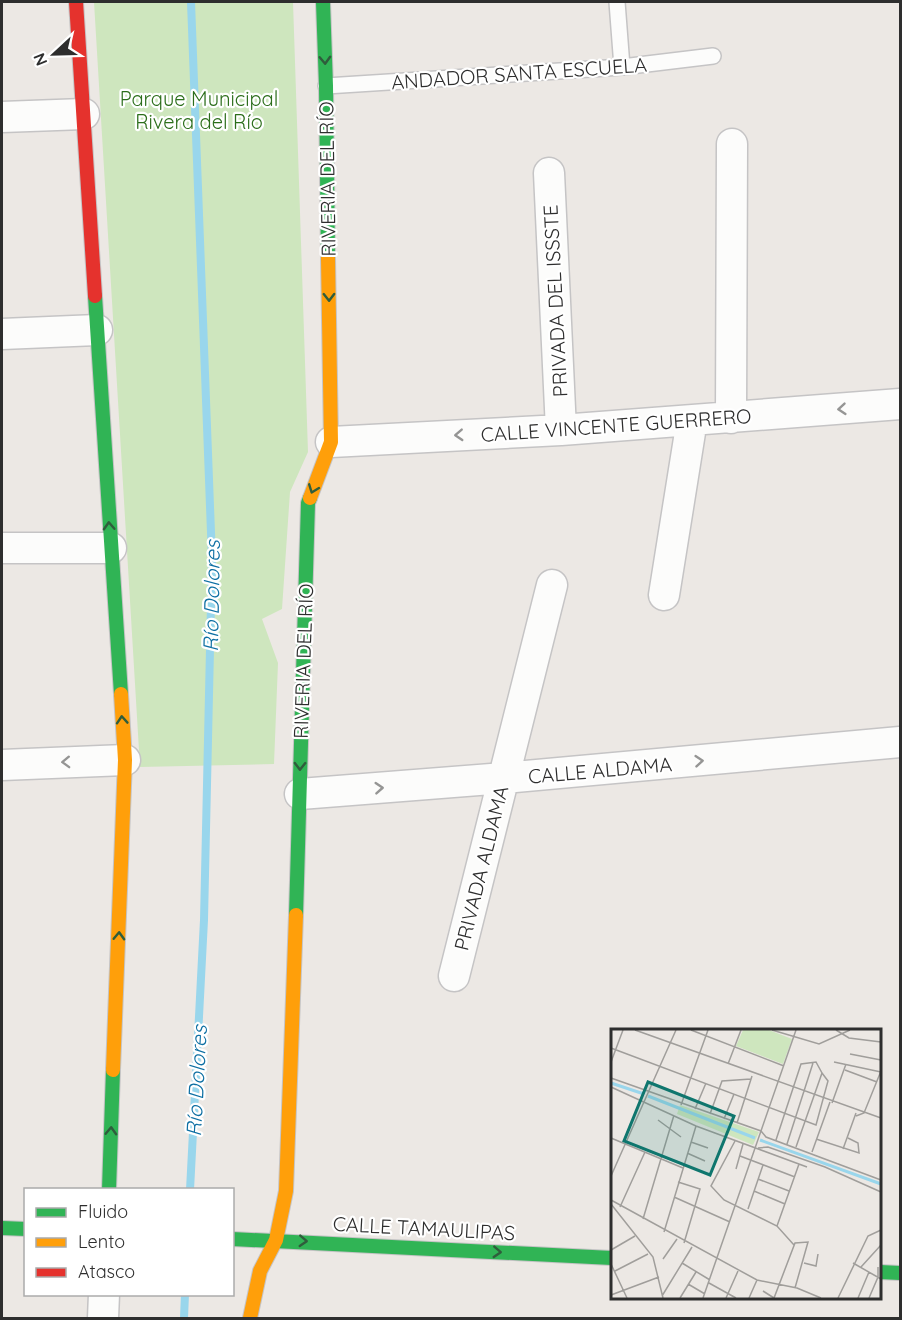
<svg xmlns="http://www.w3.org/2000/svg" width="902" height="1320" font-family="Quicksand,sans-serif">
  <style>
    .green { fill: #cee6be }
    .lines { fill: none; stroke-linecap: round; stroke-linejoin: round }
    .stream { stroke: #99d6ec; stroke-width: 8 }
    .lane-casing { stroke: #c5c4c5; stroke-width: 18 }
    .street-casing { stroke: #c5c4c5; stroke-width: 33 }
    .fast-casing { stroke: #c5c4c5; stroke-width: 16 }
    .slow-casing { stroke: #c5c4c5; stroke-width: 16 }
    .jam-casing { stroke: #c5c4c5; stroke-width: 16 }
    .lane { stroke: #fcfcfb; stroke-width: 15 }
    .street { stroke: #fcfcfb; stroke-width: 30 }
    .fast { stroke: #30b455; stroke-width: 14 }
    .slow { stroke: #ff9f0a; stroke-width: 14 }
    .jam { stroke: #e5322d; stroke-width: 14 }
    .oneway { stroke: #2f5d3c }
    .oneway2 { stroke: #959594 }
    .labels { text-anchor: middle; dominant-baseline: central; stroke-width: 4.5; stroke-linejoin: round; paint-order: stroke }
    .street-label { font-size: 20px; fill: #2e2e2e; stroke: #fff }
    .park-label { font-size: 20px; fill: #2c6e1b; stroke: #fff }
    .water-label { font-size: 21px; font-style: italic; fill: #0d6fa3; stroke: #fff }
    .inset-river { fill: none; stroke: #99d6ec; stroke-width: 3 }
    .inset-road { fill: none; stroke: #a09e9b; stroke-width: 1.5 }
    .view { fill: #0f766e; fill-opacity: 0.15; stroke: #0f766e; stroke-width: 3 }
    .inset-edge { fill: none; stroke: #2e2e2e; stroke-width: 3 }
  </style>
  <rect width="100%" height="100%" fill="#ece8e4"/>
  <!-- green -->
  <path class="green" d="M94,2H293L308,452L290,492L282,609L262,619L278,663L274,764L140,767Z"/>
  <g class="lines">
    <!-- stream -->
    <path class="stream" d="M190,1190L204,920L212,559L191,2
      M184,1318L185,1294"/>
    <!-- lane casing -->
    <g class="lane-casing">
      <path id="lane" d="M617,2L622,67
        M326,86L622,67L713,56"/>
    </g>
    <!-- street casing -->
    <g class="street-casing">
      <path id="street" d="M2,117L84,114
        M549,173L561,430
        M2,334L97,330
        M731,418L732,144
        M331,442L561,430L900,404
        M2,548H111
        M664,595L692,420
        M2,765L125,760
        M300,794L504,778L900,742
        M454,976L552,585
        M103,1318L104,1294"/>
    </g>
    <!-- fast casing -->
    <g class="fast-casing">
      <path id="fast" d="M323,2L326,86L328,258
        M95,296L121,694
        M296,915L308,503L310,498
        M109,1190L113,1070
        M2,1228L26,1229
        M232,1239L612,1258
        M880,1272L900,1273"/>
    </g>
    <!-- slow casing -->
    <g class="slow-casing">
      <path id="slow" d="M310,498L331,442L328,258
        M113,1070L125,760L121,694
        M250,1318L260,1271L276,1240L286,1191L296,915"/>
    </g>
    <!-- jam casing -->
    <g class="jam-casing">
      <path id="jam" d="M76,2L95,296"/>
    </g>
    <!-- lane -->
    <use href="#lane" class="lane"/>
    <!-- street -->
    <use href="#street" class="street"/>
    <!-- fast -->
    <use href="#fast" class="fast"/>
    <!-- slow -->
    <use href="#slow" class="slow"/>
    <!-- jam -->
    <use href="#jam" class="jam"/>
  </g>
  <!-- one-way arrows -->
  <defs><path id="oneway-chevron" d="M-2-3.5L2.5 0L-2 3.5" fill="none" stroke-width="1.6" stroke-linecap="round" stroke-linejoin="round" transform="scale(1.5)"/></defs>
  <g class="oneway">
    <use href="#oneway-chevron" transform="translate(325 60) rotate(88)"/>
    <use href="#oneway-chevron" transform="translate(329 297) rotate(89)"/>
    <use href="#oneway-chevron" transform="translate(313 489) rotate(111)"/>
    <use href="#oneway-chevron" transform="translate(109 526) rotate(-93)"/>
    <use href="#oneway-chevron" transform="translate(122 720) rotate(-94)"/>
    <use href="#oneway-chevron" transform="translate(300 766) rotate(91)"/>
    <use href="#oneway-chevron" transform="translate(119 936) rotate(-88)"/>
    <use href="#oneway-chevron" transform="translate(111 1131) rotate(-88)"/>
    <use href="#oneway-chevron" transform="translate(303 1241) rotate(3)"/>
    <use href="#oneway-chevron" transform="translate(497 1252) rotate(3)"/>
  </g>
  <g class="oneway2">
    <use href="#oneway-chevron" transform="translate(842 409) rotate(175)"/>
    <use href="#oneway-chevron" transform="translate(459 435) rotate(177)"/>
    <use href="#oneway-chevron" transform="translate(699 761) rotate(-5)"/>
    <use href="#oneway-chevron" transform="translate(66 762) rotate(178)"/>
    <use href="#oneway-chevron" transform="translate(379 788) rotate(-4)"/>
  </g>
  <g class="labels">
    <!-- street labels -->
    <g class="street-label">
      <text transform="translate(519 73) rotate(-4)">ANDADOR SANTA ESCUELA</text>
      <text transform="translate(327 179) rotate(-91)">RIVERIA DEL RÍO</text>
      <text transform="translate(555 301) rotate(-93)">PRIVADA DEL ISSSTE</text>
      <text transform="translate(616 425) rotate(-4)">CALLE VINCENTE GUERRERO</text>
      <text transform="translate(303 661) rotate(-88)">RIVERIA DEL RÍO</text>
      <text transform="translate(600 770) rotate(-5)">CALLE ALDAMA</text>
      <text transform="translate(481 868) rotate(-76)">PRIVADA ALDAMA</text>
      <text transform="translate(424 1228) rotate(3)">CALLE TAMAULIPAS</text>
    </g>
    <!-- park labels -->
    <g class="park-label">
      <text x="199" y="98">Parque Municipal<tspan x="199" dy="23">Rivera del Río</tspan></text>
    </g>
    <!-- water labels -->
    <g class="water-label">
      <text transform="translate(211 596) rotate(-89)">Río Dolores</text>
      <text transform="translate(196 1081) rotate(-87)">Río Dolores</text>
    </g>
  </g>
  <!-- overview -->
  <g transform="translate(611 1029)">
    <rect width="270" height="270" fill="#ece8e4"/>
    <path d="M132,1H158L181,10L172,35L125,17ZM69,76L148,103L142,116L66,85Z" fill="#cee6be"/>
    <path class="inset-river" d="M0,54L33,65M37,67L144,109M149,111L270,155"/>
    <path class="inset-road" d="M24,1L270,89M80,1L173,37M161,1L208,15L239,1M225,1L238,9L270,13M0,19L205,96L217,52L211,44M239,25L270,31M0,33L12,1M223,33L270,43M117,35L130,1M234,41L266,53M0,49L150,102L155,108L270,151M0,58L85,97L196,138M221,74L235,35M70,76L97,1M84,80L95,54M99,85L111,52L140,50M245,87L253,84L270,42M113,90L123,65M47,91L70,108M126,94L141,47M0,109L72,139M205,110L248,124L247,114L237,109M165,111L190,35L205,33L211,44L185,118M124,112L100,157L113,171L166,197L183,216M80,113L97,119M176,115L202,34M147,119L157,118L214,138L270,163M232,120L245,84M201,123L219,73M76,124L94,132M129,127L184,148M125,140L132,115M0,147L65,1M147,150L178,162M67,153L89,160L73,214M143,162L174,175M63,168L119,193M0,171L146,251L186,259L210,269M0,175L42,228L52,269M9,178L34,123M137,180L152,136M32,190L63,86M166,197L188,135M53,203L85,97M0,221L24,207M52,230L66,210M71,234L99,251M193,234L205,237L207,225M242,234L270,250M0,235L16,269M250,238L270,216M4,242L37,225M98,254L125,269M77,255L94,265M152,262L163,269L184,214L197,213L184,259M0,266L48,248M51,267L81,218M69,269L85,243M92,269L185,1M115,269L127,242M138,269L146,251M227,269L257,207L270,201M247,269L258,243M258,269L267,248V238"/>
    <path class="view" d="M37,53L123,87L99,146L13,112Z"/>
    <rect width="270" height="270" class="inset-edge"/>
  </g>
  <!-- border -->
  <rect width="902" height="1320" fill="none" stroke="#2e2e2e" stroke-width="6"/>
  <!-- legend -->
  <rect x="24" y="1188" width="210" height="108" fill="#ffffff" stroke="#ababab" stroke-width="1.5"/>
  <rect x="36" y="1208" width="30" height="9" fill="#30b455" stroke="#ababab" stroke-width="1.5"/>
  <text x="78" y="1218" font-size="18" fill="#2e2e2e">Fluido</text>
  <rect x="36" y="1238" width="30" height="9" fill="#ff9f0a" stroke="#ababab" stroke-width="1.5"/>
  <text x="78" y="1248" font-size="18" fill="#2e2e2e">Lento</text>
  <rect x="36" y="1268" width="30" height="9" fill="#e5322d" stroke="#ababab" stroke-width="1.5"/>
  <text x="78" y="1278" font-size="18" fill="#2e2e2e">Atasco</text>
  <!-- north arrow -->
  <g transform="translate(54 54) rotate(248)" stroke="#ffffff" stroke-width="4.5" paint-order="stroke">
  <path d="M0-4.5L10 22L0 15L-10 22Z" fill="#2e2e2e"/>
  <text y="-9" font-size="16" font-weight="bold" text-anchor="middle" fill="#2e2e2e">N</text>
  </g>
</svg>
